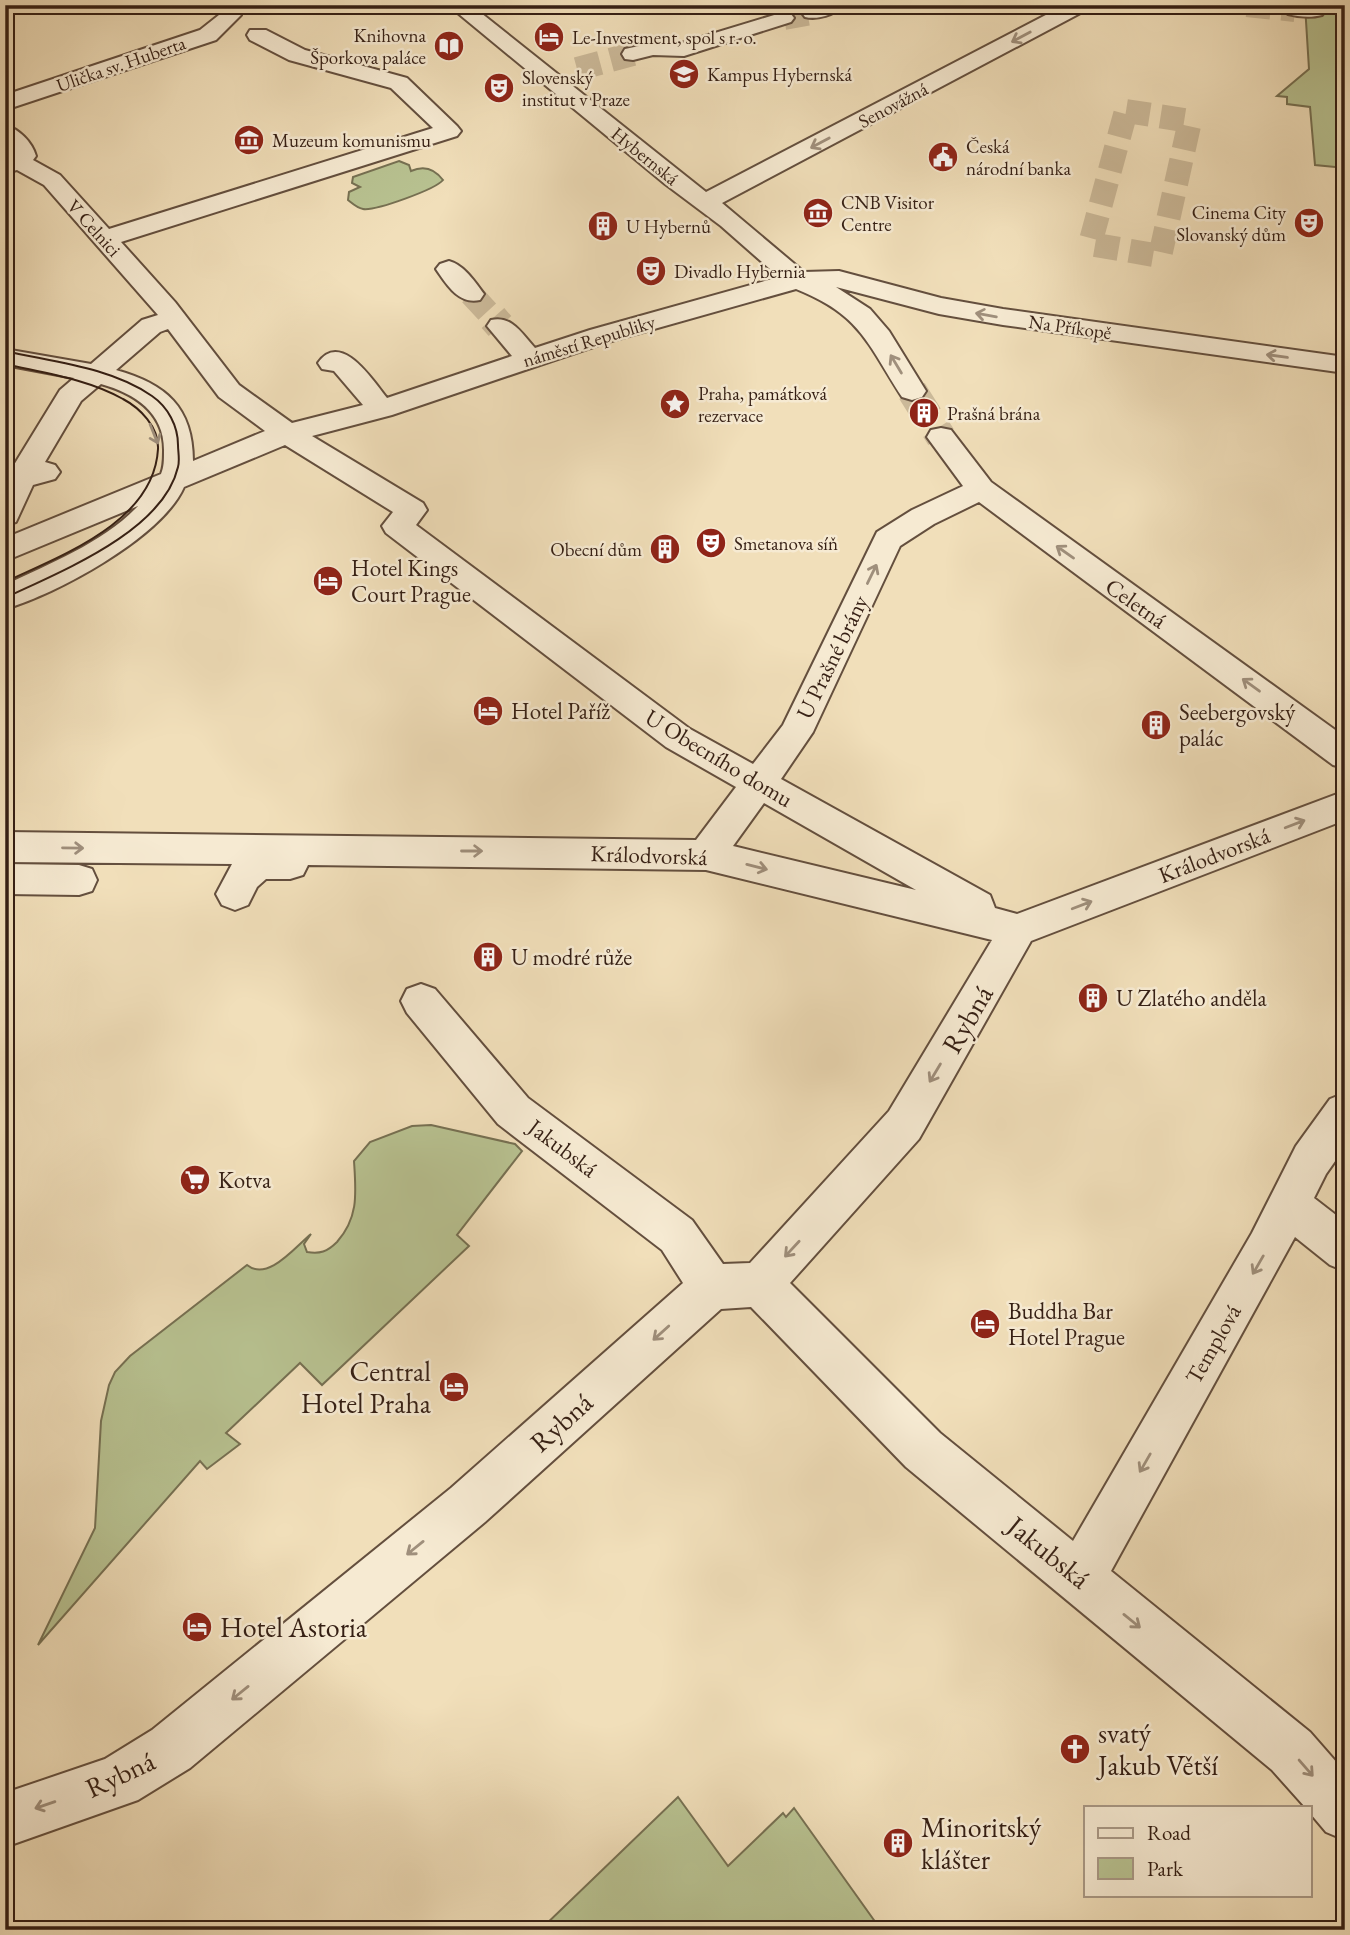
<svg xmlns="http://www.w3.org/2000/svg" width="1350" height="1935" font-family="'EB Garamond',serif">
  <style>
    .green { fill: #b8c291; stroke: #767052; stroke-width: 2 }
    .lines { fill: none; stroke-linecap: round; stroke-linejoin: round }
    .minor-tunnel-far1 { stroke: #cbb999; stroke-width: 24; stroke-dasharray: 24 11; stroke-linecap: butt }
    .minor-tunnel { stroke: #cbb999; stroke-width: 30; stroke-dasharray: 30 15; stroke-linecap: butt }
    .minor-casing { stroke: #644f3e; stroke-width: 4 }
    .minor { fill: #f6ead2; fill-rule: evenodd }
    .tram { stroke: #351f14; stroke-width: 2 }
    .oneway { stroke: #9f8f7c }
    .labels { text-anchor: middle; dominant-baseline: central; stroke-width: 5; stroke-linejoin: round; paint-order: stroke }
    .far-poi-label { font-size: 19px; fill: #351f14; stroke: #f6ead2; text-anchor: start }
    .far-street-label { font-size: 19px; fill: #351f14; stroke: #f6ead2 }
    .poi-label { font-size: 23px; fill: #351f14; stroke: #f6ead2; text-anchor: start }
    .street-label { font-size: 23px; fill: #351f14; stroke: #f6ead2 }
    .near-street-label { font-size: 28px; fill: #351f14; stroke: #f6ead2 }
    .near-poi-label { font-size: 28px; fill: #351f14; stroke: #f6ead2; text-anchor: start }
  </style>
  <rect width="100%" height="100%" fill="#f1dfba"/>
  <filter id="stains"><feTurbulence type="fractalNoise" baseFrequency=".00286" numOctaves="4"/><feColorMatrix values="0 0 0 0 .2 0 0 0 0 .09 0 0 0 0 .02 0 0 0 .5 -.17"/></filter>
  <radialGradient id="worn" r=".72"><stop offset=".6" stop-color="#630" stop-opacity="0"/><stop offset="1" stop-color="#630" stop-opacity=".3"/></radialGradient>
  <!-- green -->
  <path class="green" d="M1305,5H1345V168L1315,165L1310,107L1287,104V97L1277,96L1309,69Z
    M399,161L409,165L411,171C424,165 434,168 443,180C436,189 376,211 363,209C357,208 353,204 348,200L349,192L360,187L352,183L353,177Z
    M431,1125L515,1144L522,1151L457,1235L469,1246L322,1385L300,1363L226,1433L240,1444L207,1469L200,1461L38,1645L95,1528L101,1421L109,1385L115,1372L130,1356L247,1265C268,1282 295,1247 311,1234L304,1244L307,1252C320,1254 327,1252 337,1242C359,1217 356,1193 354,1161L370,1142L412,1126Z
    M678,1797L728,1866L783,1813L786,1817L794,1808L881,1930H540Z"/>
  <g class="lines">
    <!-- minor-tunnel-far1 -->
    <path class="minor-tunnel-far1" d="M1247,5L1295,10
      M784,18L812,13
      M577,69L633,54
      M1126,111L1190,121L1160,256L1090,244Z
      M471,294L495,320"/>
    <!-- minor-tunnel -->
    <path class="minor-tunnel" d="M493,318L500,326
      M912,391L941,437"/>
    <!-- minor casing -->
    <g class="minor-casing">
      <path id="minor" d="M448,5H471L706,192L1065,5H1091L1088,9L722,203L804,272L839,271L941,298L1003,309L1345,357V373L1003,325L939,314L836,287L870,309L889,331L926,391L922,397L912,400L902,397C867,343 861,315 796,289L608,342L392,415L312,436L423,503L427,510L416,525L690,729L753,764L783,725L877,532L912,510L963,486L927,437L931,430L941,428L951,430L991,482L1345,737V768L1333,765L979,502L934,524L900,546L813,732L781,779L990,895L995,908L1017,914L1345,791V820L1031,941L919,1139L790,1283L940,1433L1073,1541L1252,1233L1296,1146L1330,1099L1345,1093V1147L1326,1174L1314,1198L1345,1222V1271L1330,1265L1295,1237L1111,1571L1310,1732L1345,1772V1840L1326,1832L1310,1813V1807H1305L1272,1770L906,1467L751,1307L721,1309L485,1522L190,1768L138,1800L5,1847V1793L105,1759L152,1730L451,1488L683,1283L662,1250L498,1124L407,1013L401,1001L407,989L421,984L435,989L528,1098L692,1220L723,1264L750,1263L889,1111L992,940L706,870L308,865L303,875L290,879H266L257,887L248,905L235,910L222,905L216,894L232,864L5,862V832L696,840L736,787L666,747L386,533L382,526L393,512L285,445L184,487C162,537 57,594 5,609V585C50,563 103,543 138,506L5,561V538L161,474C164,467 164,460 164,452C165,413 136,394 101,384L81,401L45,462L55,465L60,472L55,479L33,485L16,522L5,525L6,478L60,390L74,378L5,365V349L91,364L142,320L158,315L44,185L17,170L5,173V159L12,156L5,145V125C19,129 32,142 36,156L33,160L60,175L109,229L433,128L391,88L289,60L250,40L247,35L250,30H266L305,50L407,78L457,126L461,131L457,136L121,242L175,302L239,385L292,423L363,405L334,371L322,369L318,363C341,330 373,381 387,398L512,356L487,326L491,320C512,315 522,334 535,348L590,330L779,277L721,226L665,184ZM168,329L219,397L265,431L193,461C193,407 166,384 116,370L160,332ZM764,803L916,890L733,846Z
        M813,5H843C835,15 817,20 805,17L802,13Z
        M1289,5H1317L1325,11L1322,15C1311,18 1299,17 1288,14L1285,10Z
        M231,9L238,11L241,15L216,40L5,110V95L200,30L224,11Z
        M784,12L791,14L794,18L791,22L684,56L653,55L633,60L625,59L622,54L625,49L653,43H682Z
        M449,261C464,265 475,282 484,294L480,300C459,305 447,285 436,269L440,264Z
        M5,864L79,865L92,869L97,880L92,891L79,895L5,894Z"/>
    </g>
    <!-- minor -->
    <use href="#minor" class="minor"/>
    <!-- tram -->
    <path class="tram" d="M5,351C53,362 110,367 152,396C168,407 178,426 178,445C178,452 180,460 178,467C163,532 59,572 5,598
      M5,364C44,373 88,379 123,399C140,408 159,427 158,449C154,522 62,555 5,582"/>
  </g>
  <!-- one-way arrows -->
  <defs><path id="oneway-shaft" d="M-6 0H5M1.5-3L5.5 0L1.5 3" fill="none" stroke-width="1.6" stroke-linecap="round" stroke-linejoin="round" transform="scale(1.75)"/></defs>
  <g class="oneway">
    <use href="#oneway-shaft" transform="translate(1021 37) rotate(152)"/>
    <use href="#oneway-shaft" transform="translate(820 143) rotate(152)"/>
    <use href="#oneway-shaft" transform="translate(986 315) rotate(-170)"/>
    <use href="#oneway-shaft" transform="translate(1277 356) rotate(-172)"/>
    <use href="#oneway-shaft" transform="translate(896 364) rotate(-121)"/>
    <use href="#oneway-shaft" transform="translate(154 434) rotate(68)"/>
    <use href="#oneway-shaft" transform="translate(1065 552) rotate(-145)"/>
    <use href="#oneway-shaft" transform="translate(872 574) rotate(-64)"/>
    <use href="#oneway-shaft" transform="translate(1251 685) rotate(-144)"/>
    <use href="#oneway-shaft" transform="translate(1295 824) rotate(-21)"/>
    <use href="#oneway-shaft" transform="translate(73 848) rotate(1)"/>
    <use href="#oneway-shaft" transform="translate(472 851)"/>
    <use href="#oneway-shaft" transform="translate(757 867) rotate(14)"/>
    <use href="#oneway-shaft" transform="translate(1082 905) rotate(-21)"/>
    <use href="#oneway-shaft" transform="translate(935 1073) rotate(121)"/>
    <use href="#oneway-shaft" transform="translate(792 1249) rotate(133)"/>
    <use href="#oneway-shaft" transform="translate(1258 1265) rotate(120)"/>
    <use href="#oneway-shaft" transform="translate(661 1333) rotate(138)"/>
    <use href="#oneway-shaft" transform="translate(1145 1463) rotate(120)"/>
    <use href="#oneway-shaft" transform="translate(415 1548) rotate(141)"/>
    <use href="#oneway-shaft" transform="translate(1132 1621) rotate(39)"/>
    <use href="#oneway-shaft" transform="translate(240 1693) rotate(141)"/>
    <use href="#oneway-shaft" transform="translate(1306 1768) rotate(49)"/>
    <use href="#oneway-shaft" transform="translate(45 1805) rotate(161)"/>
  </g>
  <!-- icons -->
  <defs>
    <g id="hotel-disc" transform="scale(1.575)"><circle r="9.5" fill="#8f2418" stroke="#f6ead2"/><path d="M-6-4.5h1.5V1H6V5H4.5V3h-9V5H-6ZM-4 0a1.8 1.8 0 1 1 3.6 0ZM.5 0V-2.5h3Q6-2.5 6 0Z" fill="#fff"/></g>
    <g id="library-disc" transform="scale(1.575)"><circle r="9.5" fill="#8f2418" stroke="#f6ead2"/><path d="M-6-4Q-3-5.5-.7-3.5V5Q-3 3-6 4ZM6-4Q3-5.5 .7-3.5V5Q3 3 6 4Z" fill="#fff"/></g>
    <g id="university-disc" transform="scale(1.575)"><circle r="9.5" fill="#8f2418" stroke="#f6ead2"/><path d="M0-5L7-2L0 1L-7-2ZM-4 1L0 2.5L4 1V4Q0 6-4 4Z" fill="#fff"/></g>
    <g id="theatre-disc" transform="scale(1.575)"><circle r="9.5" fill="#8f2418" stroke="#f6ead2"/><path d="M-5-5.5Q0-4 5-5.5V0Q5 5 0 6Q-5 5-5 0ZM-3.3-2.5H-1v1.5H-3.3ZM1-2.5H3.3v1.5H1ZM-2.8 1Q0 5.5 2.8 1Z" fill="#fff"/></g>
    <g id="museum-disc" transform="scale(1.575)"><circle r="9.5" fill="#8f2418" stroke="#f6ead2"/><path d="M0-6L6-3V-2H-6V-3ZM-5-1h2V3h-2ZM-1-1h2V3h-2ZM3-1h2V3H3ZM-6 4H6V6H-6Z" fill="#fff"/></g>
    <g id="civic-disc" transform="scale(1.575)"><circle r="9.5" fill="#8f2418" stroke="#f6ead2"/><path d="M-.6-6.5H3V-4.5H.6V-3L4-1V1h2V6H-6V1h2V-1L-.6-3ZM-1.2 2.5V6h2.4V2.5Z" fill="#fff"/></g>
    <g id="building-disc" transform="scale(1.575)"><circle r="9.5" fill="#8f2418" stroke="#f6ead2"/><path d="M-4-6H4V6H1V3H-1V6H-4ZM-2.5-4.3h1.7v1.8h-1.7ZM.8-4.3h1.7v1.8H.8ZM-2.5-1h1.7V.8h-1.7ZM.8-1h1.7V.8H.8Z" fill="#fff"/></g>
    <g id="sight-disc" transform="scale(1.575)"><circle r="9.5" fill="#8f2418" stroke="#f6ead2"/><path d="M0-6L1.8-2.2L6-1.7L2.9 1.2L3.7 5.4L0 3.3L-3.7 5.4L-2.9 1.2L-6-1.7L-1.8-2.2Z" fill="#fff"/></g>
    <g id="supermarket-disc" transform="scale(1.575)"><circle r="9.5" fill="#8f2418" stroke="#f6ead2"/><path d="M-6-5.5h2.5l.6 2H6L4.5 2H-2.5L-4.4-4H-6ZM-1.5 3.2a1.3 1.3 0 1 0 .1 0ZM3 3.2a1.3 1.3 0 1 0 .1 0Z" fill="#fff"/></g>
    <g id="church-disc" transform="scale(1.575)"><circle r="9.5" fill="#8f2418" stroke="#f6ead2"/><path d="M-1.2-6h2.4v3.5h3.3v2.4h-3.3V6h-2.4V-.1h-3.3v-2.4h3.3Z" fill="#fff"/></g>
  </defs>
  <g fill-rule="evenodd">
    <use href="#hotel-disc" x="549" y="37"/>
    <use href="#library-disc" x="449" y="46"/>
    <use href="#university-disc" x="684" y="74"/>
    <use href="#theatre-disc" x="499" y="88"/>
    <use href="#museum-disc" x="249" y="140"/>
    <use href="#civic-disc" x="943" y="157"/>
    <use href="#museum-disc" x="818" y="213"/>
    <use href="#theatre-disc" x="1309" y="223"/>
    <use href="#building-disc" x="603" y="226"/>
    <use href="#theatre-disc" x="651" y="271"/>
    <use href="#sight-disc" x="675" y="404"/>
    <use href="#building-disc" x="924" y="413"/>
    <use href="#theatre-disc" x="711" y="543"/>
    <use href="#building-disc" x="665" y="549"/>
    <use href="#hotel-disc" x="328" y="581"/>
    <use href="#hotel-disc" x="488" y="711"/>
    <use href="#building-disc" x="1156" y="725"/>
    <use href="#building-disc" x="488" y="957"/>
    <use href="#building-disc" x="1093" y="998"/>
    <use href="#supermarket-disc" x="195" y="1180"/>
    <use href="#hotel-disc" x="985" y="1324"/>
    <use href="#hotel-disc" x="454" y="1387"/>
    <use href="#hotel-disc" x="197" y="1627"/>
    <use href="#church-disc" x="1075" y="1749"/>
    <use href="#building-disc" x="898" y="1843"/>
  </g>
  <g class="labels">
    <!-- far-poi labels -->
    <g class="far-poi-label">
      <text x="426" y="35" text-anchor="end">Knihovna<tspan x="426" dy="22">Šporkova paláce</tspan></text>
      <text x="572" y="37">Le-Investment, spol s r. o.</text>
      <text x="707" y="74">Kampus Hybernská</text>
      <text x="522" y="77">Slovenský<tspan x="522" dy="22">institut v Praze</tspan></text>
      <text x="272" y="140">Muzeum komunismu</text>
      <text x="966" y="146">Česká<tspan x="966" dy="22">národní banka</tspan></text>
      <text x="841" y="202">CNB Visitor<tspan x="841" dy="22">Centre</tspan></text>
      <text x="1286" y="212" text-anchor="end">Cinema City<tspan x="1286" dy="22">Slovanský dům</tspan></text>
      <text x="626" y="226">U Hybernů</text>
      <text x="674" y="271">Divadlo Hybernia</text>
      <text x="698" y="393">Praha, památková<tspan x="698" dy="22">rezervace</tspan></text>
      <text x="947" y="413">Prašná brána</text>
      <text x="734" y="543">Smetanova síň</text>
      <text x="642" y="549" text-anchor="end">Obecní dům</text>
    </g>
    <!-- far-street labels -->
    <g class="far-street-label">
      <text transform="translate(121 64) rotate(-19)">Ulička sv. Huberta</text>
      <text transform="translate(893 105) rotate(-28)">Senovážná</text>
      <text transform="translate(645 156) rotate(39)">Hybernská</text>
      <text transform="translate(94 228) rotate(48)">V Celnici</text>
      <text transform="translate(1070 327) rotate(8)">Na Příkopě</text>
      <text transform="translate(589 341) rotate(-17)">náměstí Republiky</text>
    </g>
    <!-- poi labels -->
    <g class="poi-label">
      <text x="351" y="568">Hotel Kings<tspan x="351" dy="26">Court Prague</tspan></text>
      <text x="511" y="711">Hotel Paříž</text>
      <text x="1179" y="712">Seebergovský<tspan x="1179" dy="26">palác</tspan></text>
      <text x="511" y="957">U modré růže</text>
      <text x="1116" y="998">U Zlatého anděla</text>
      <text x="218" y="1180">Kotva</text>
      <text x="1008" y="1311">Buddha Bar<tspan x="1008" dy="26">Hotel Prague</tspan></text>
    </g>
    <!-- street labels -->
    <g class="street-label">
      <text transform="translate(1136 603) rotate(35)">Celetná</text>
      <text transform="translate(832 657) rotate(-64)">U Prašné brány</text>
      <text transform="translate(719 758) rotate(31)">U Obecního domu</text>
      <text transform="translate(649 855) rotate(2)">Králodvorská</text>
      <text transform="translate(1214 855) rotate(-21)">Králodvorská</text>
      <text transform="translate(563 1148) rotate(37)">Jakubská</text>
      <text transform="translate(1213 1344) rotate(-60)">Templová</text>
    </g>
    <!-- near-street labels -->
    <g class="near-street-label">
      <text transform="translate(967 1019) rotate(-60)">Rybná</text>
      <text transform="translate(561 1422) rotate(-42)">Rybná</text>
      <text transform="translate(1049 1552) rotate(39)">Jakubská</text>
      <text transform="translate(120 1774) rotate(-25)">Rybná</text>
    </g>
    <!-- near-poi labels -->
    <g class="near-poi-label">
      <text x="431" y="1371" text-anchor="end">Central<tspan x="431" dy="32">Hotel Praha</tspan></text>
      <text x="220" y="1627">Hotel Astoria</text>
      <text x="1098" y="1733">svatý<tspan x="1098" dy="32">Jakub Větší</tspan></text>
      <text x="921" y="1827">Minoritský<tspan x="921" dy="32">klášter</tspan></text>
    </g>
  </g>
  <!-- margin -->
  <rect width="1350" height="1935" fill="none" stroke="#f1dfba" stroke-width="28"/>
  <rect x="7" y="7" width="1336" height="1921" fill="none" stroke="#351f14" stroke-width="3.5"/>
  <rect x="14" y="14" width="1322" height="1907" fill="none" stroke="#351f14" stroke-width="2"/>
  <!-- legend -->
  <rect x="1084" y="1806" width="228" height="91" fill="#f6ead2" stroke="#a99986" stroke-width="2"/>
  <rect x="1098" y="1828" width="35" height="10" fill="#f6ead2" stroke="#a99986" stroke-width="2"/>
  <text x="1147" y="1840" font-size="21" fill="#351f14">Road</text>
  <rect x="1098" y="1858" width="35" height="21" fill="#b8c291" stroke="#a99986" stroke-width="2"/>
  <text x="1147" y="1876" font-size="21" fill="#351f14">Park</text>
  <rect width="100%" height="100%" filter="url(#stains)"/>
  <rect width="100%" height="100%" fill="url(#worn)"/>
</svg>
